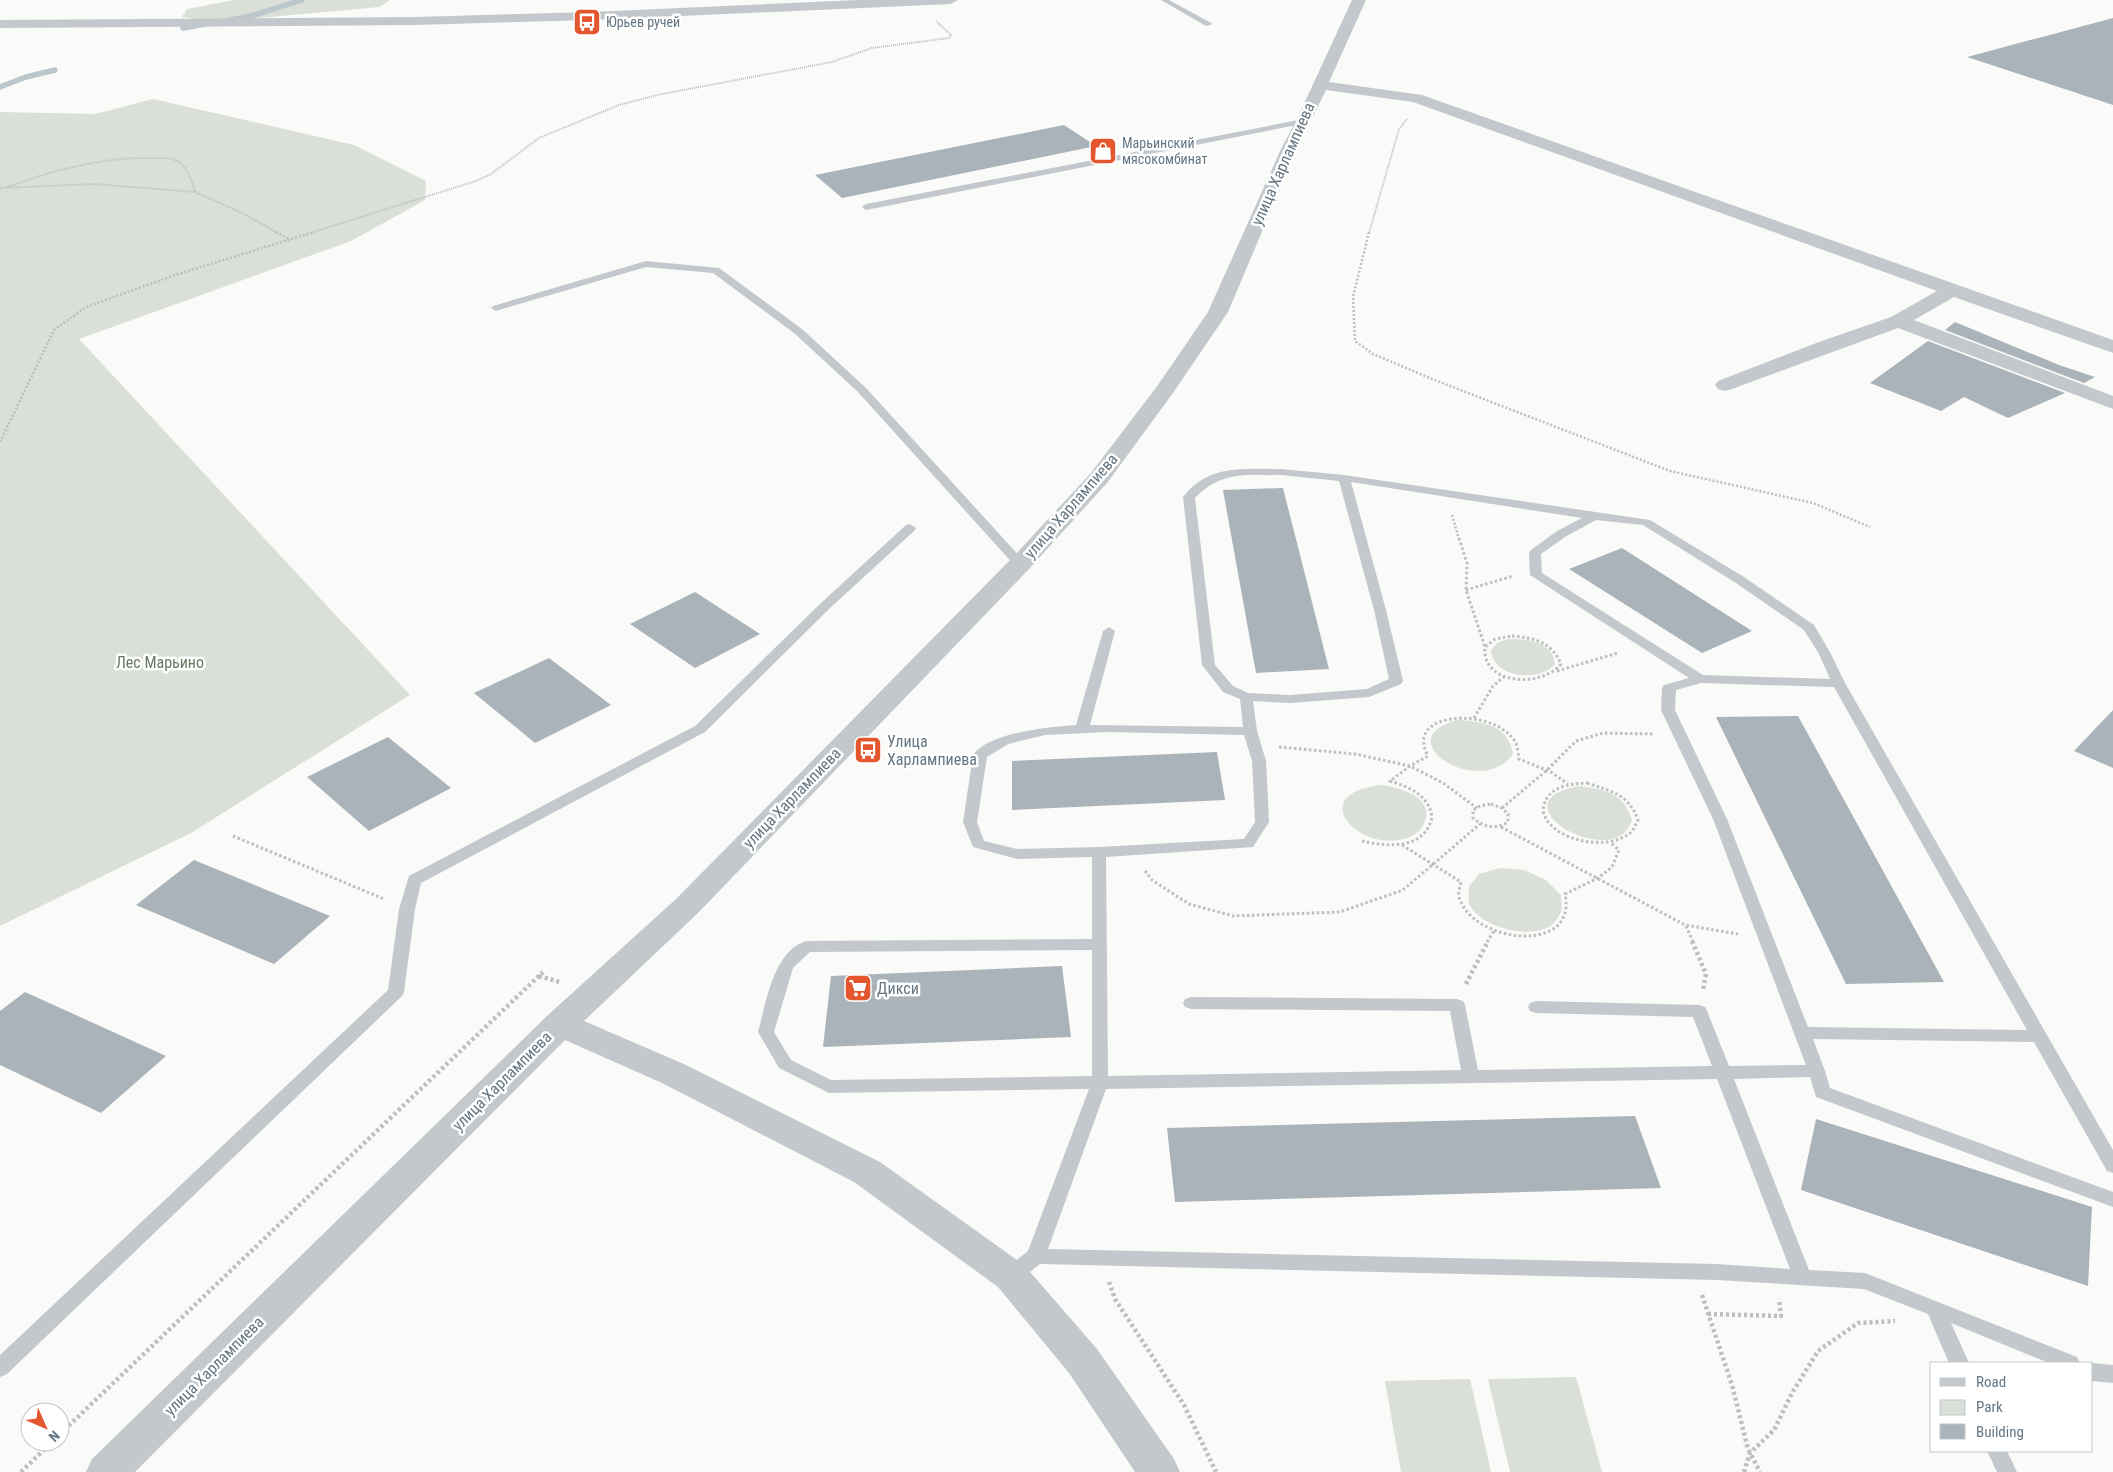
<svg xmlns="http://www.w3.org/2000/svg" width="2113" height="1472" font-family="'Roboto Condensed',sans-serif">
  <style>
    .green { fill: #dadfd7 }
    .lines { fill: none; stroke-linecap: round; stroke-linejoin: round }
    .stream { stroke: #bbc7cb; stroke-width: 5.5 }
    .building { fill: #aab3b9 }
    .path-far3 { stroke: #bbbfc2; stroke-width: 2; stroke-dasharray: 1 1; stroke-linecap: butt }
    .path-far2 { stroke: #bbbfc2; stroke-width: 2.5; stroke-dasharray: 2 2; stroke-linecap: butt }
    .path-far1 { stroke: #bbbfc2; stroke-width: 3; stroke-dasharray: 2.5 2.5; stroke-linecap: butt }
    .path { stroke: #bbbfc2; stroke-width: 4.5; stroke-dasharray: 3 3; stroke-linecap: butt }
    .lane { fill: #c3c8cc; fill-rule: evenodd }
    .street { fill: #c3c8cc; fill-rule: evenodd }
    .labels { text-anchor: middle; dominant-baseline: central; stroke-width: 5; stroke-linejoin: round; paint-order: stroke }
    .far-poi-label { font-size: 14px; fill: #657683; stroke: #fff; text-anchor: start }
    .street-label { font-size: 16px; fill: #657683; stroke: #fff }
    .park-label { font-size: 16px; fill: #687a64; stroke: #fff }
    .poi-label { font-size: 16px; fill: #657683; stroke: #fff; text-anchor: start }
  </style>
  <rect width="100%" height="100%" fill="#fafaf8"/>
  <!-- green -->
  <path class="green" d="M234,0H390L380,7L217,22L182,17L187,9Z
    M153,99L354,145L426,181L425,200L351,241L79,339L410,695L191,833L0,926V112L95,114Z
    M1508,639C1527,639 1553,641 1555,664C1539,683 1493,678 1491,650L1497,643Z
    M1457,720C1481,721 1509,725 1513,754C1481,800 1385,740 1457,720Z
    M1381,785C1393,787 1403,789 1414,795C1434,807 1428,831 1407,838C1360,854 1303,794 1381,785Z
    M1579,786C1604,789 1625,793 1632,821C1630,824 1628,829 1626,831C1597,863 1497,801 1579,786Z
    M1500,868L1524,870L1546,880L1561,895L1562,911C1559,915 1556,921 1553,924C1534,941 1478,928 1469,903C1468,899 1469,892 1469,887L1479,874Z
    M1576,1377L1602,1472H1510L1488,1379Z
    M1470,1379L1491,1472H1401L1385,1381Z"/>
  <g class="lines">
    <!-- stream -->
    <path class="stream" d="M226,21L251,16L302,0
      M183,28L206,24
      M0,87L26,77L55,70"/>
  </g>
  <!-- building -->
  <path class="building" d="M2113,18V105L1967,57Z
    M1064,125L1096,146L842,198L815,175Z
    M1955,322L2059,365L2095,377L2084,383L1945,330Z
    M1928,341L2065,393L2008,418L1964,397L1941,411L1870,383Z
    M1283,488L1329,669L1256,673L1223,490Z
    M1622,548L1752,631L1702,653L1569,569Z
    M695,592L760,634L695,668L630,624Z
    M549,658L611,705L535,743L474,693Z
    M2113,710V768L2074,751Z
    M1798,716L1944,982L1846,984L1716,717Z
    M388,737L451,788L369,831L307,777Z
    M1217,752L1225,800L1012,810V761Z
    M194,860L330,916L274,964L136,905Z
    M1062,966L1071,1037L823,1047L831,976Z
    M25,992L166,1056L101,1113L0,1065V1011Z
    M1635,1116L1661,1188L1175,1202L1167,1128Z
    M1816,1119L2092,1207L2088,1286L1801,1190Z"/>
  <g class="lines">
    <!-- path-far3 -->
    <path class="path-far3" d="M7,187C55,170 101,157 153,158C162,158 171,157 179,162C188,169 192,181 195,192
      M0,188L94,184L195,192L242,213L278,233
      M310,233L476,181L491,174L539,138L619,105L662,94L832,62L872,48L949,38L951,35L936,21
      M1369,233L1399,129L1407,119"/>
    <!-- path-far2 -->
    <path class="path-far2" d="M276,232L289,239
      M1369,232L1353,297L1355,341L1373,354L1432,379L1670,471L1813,503L1870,527
      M0,442L54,330L86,307L175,275L314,232
      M1452,515L1459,539"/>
    <!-- path-far1 -->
    <path class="path-far1" d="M1459,538L1467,563L1466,590L1485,647
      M1466,590L1513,576
      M1512,636C1534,638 1552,642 1561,664C1540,689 1481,684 1485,647L1495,639Z
      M1557,671L1618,653
      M1474,718L1493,686L1505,676
      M1279,747L1355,754L1410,766L1443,783L1477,808
      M1587,783C1610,791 1629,794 1638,820C1635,825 1634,830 1630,833C1607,852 1550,841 1543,811C1545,787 1567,784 1587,783Z
      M1491,804L1502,808L1508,814V822C1495,830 1484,827 1473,818V810L1480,806Z
      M1502,808L1547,770L1576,741L1603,733L1654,734
      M1501,827L1685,925L1738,934
      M233,836L384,899
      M1362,841C1388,847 1425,850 1432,817C1429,795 1409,787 1390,781L1410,766L1428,756C1403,711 1492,707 1514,740C1518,745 1518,753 1519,759L1551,772L1568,784
      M1402,845L1461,882C1460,887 1458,892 1459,897C1472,943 1578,956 1565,894L1598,878L1612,867L1619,850L1611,843
      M1145,871L1152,880L1189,904L1233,916L1340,912L1403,890L1480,824
      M1686,926L1693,942
      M1487,942L1494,931"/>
    <!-- path -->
    <path class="path" d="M1692,941L1706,974L1703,990
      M539,976L560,982
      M1466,984L1488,941
      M1109,1282L1115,1299L1184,1405L1216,1472
      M1702,1295L1732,1385L1748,1449L1760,1472
      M1708,1314L1781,1316L1779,1299
      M60,1434L543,972
      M21,1472L52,1442
      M1744,1472L1750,1453L1774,1430L1792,1393L1818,1351L1858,1323L1895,1321"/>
    <!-- lane -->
    <path class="lane" d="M1161,0H1169L1213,24L1206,26Z
      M1304,119H1307V123L866,210L862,207L866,204Z
      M646,261L719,268L802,329L866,388L1024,561L1026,564L1024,567H1016L858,392L794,333L713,273L646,267L499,310L496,311L491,308L493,306Z
      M1281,469L1344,475L1650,520L1744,577L1814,625L1831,654L1845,683L2113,1150V1173L2107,1171L2034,1042L1813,1039L1825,1071L1830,1088L2113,1192V1207L1816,1097L1810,1077L1734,1079L1809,1270L1865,1273L2077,1357L2080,1363H2049L1951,1323L1969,1363H1949L1928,1314L1864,1289L1717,1280L1040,1264C1029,1272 1018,1286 1004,1282L1002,1276L1004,1270L1028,1251L1089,1089L829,1093L779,1068L758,1032C766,1004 773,951 806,941L1092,939V857L1017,859L973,847L963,822L973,755C989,732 1050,727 1076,725L1103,631L1109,627L1115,631L1090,725L1243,727L1240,699L1223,692L1202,665L1183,497C1208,464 1244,469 1281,469ZM1281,475L1339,481L1374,610L1389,679L1367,689L1290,695L1248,693L1233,686L1215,665L1195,498C1222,470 1246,476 1281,475ZM1351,482L1582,518L1557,531L1531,550L1529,553L1530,575L1689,678L1664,685L1662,688L1661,710L1713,819L1806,1065L1729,1066L1707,1011L1705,1007L1699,1005L1536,1001L1530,1003L1528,1007L1530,1011L1536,1013L1693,1017L1712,1066L1478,1070L1465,1005L1463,1001L1457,999L1191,997L1185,999L1183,1003L1185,1007L1191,1009L1450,1011L1461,1070L1108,1076L1106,857L1253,847L1269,822L1266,761L1257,731L1253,701L1290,703L1369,697L1401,684L1403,681L1386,610ZM1596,520L1643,525L1736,583L1804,630L1819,654L1830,679L1703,675L1542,573L1541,554L1565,537ZM1701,683L1834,687L2027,1030L1808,1027L1727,819L1675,710L1676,690ZM1108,732L1244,735L1252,761L1255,822L1244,839L1099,847L1017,849L984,841L977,822L987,757L1008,744L1045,735ZM1092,950V1076L831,1080L791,1060L774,1032L793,968L810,952ZM1717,1079L1790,1269L1717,1264L1048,1249L1106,1089Z
      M910,524L916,528L914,531L829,609L705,732L421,883L415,909L404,992L402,996L7,1374L0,1377V1355L388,990L399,909L409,876L695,726L821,603L906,525Z
      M2092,1363L2113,1365V1383L2092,1381Z
      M1987,1451H2007L2017,1472H1997Z"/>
    <!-- street -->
    <path class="street" d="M858,0H958L951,4L591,20L415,25L0,28V20L415,17L591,12Z
      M1352,0H1366L1329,82L1422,95L2113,340V353L1954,297L1914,320L2113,396V409L1898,328L1732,389L1725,391L1718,389L1715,385L1718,381L1819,342L1891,317L1937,291L1413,102L1326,90L1297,149L1228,312L1173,393L1107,483L1029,569L698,913L584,1021L686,1065L880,1162L1024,1265L1097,1349L1174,1459L1180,1472H1135L1069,1373L998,1287L854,1182L662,1083L565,1040L135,1472H86L92,1459L548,1015L676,899L1011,559L1091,473L1158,385L1208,312L1281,149L1296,121Z"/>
  </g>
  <!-- icons -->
  <defs>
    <g id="bus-square" transform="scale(1.4375)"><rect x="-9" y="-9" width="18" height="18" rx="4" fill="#e4572e" stroke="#fff"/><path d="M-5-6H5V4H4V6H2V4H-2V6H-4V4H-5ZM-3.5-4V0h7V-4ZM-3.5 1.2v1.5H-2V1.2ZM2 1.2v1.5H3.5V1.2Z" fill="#fff"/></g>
    <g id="shop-square" transform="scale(1.4375)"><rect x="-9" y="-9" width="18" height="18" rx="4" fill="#e4572e" stroke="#fff"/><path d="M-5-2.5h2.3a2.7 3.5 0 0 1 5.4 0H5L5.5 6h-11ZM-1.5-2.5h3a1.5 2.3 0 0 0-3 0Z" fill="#fff"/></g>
    <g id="supermarket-square" transform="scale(1.4375)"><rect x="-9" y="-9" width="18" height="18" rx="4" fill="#e4572e" stroke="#fff"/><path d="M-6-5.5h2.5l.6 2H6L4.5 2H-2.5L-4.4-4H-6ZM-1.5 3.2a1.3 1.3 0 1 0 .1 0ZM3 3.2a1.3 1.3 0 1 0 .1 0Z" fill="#fff"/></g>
  </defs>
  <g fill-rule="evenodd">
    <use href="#bus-square" x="587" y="22"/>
    <use href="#shop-square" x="1103" y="151"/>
    <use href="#bus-square" x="868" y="750"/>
    <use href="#supermarket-square" x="858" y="988"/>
  </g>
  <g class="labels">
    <!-- far-poi labels -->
    <g class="far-poi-label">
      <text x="606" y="22">Юрьев ручей</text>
      <text x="1122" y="143">Марьинский<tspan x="1122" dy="16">мясокомбинат</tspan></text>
    </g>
    <!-- street labels -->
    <g class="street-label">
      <text transform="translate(1283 164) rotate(-66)">улица Харлампиева</text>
      <text transform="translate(1071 506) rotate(-49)">улица Харлампиева</text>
      <text transform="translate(792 798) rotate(-46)">улица Харлампиева</text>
      <text transform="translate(502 1081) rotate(-45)">улица Харлампиева</text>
      <text transform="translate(214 1366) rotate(-45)">улица Харлампиева</text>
    </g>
    <!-- park labels -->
    <g class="park-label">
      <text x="160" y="662">Лес Марьино</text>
    </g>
    <!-- poi labels -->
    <g class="poi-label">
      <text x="887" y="741">Улица<tspan x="887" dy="18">Харлампиева</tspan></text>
      <text x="877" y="988">Дикси</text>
    </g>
  </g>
  <!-- legend -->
  <rect x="1930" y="1362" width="162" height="90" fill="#ffffff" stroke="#c1c8cd"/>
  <rect x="1940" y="1378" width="25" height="8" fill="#c3c8cc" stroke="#c1c8cd"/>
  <text x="1976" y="1387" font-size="15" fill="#657683">Road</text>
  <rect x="1940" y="1400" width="25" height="15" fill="#dadfd7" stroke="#c1c8cd"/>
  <text x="1976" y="1412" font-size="15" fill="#657683">Park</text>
  <rect x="1940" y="1424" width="25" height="15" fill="#aab3b9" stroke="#c1c8cd"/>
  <text x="1976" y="1437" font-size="15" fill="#657683">Building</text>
  <!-- north arrow -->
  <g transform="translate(45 1427) rotate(135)"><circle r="24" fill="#ffffff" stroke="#c1c8cd"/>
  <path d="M0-4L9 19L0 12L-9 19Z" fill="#e4572e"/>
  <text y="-8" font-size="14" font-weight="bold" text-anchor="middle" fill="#657683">N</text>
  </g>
</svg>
